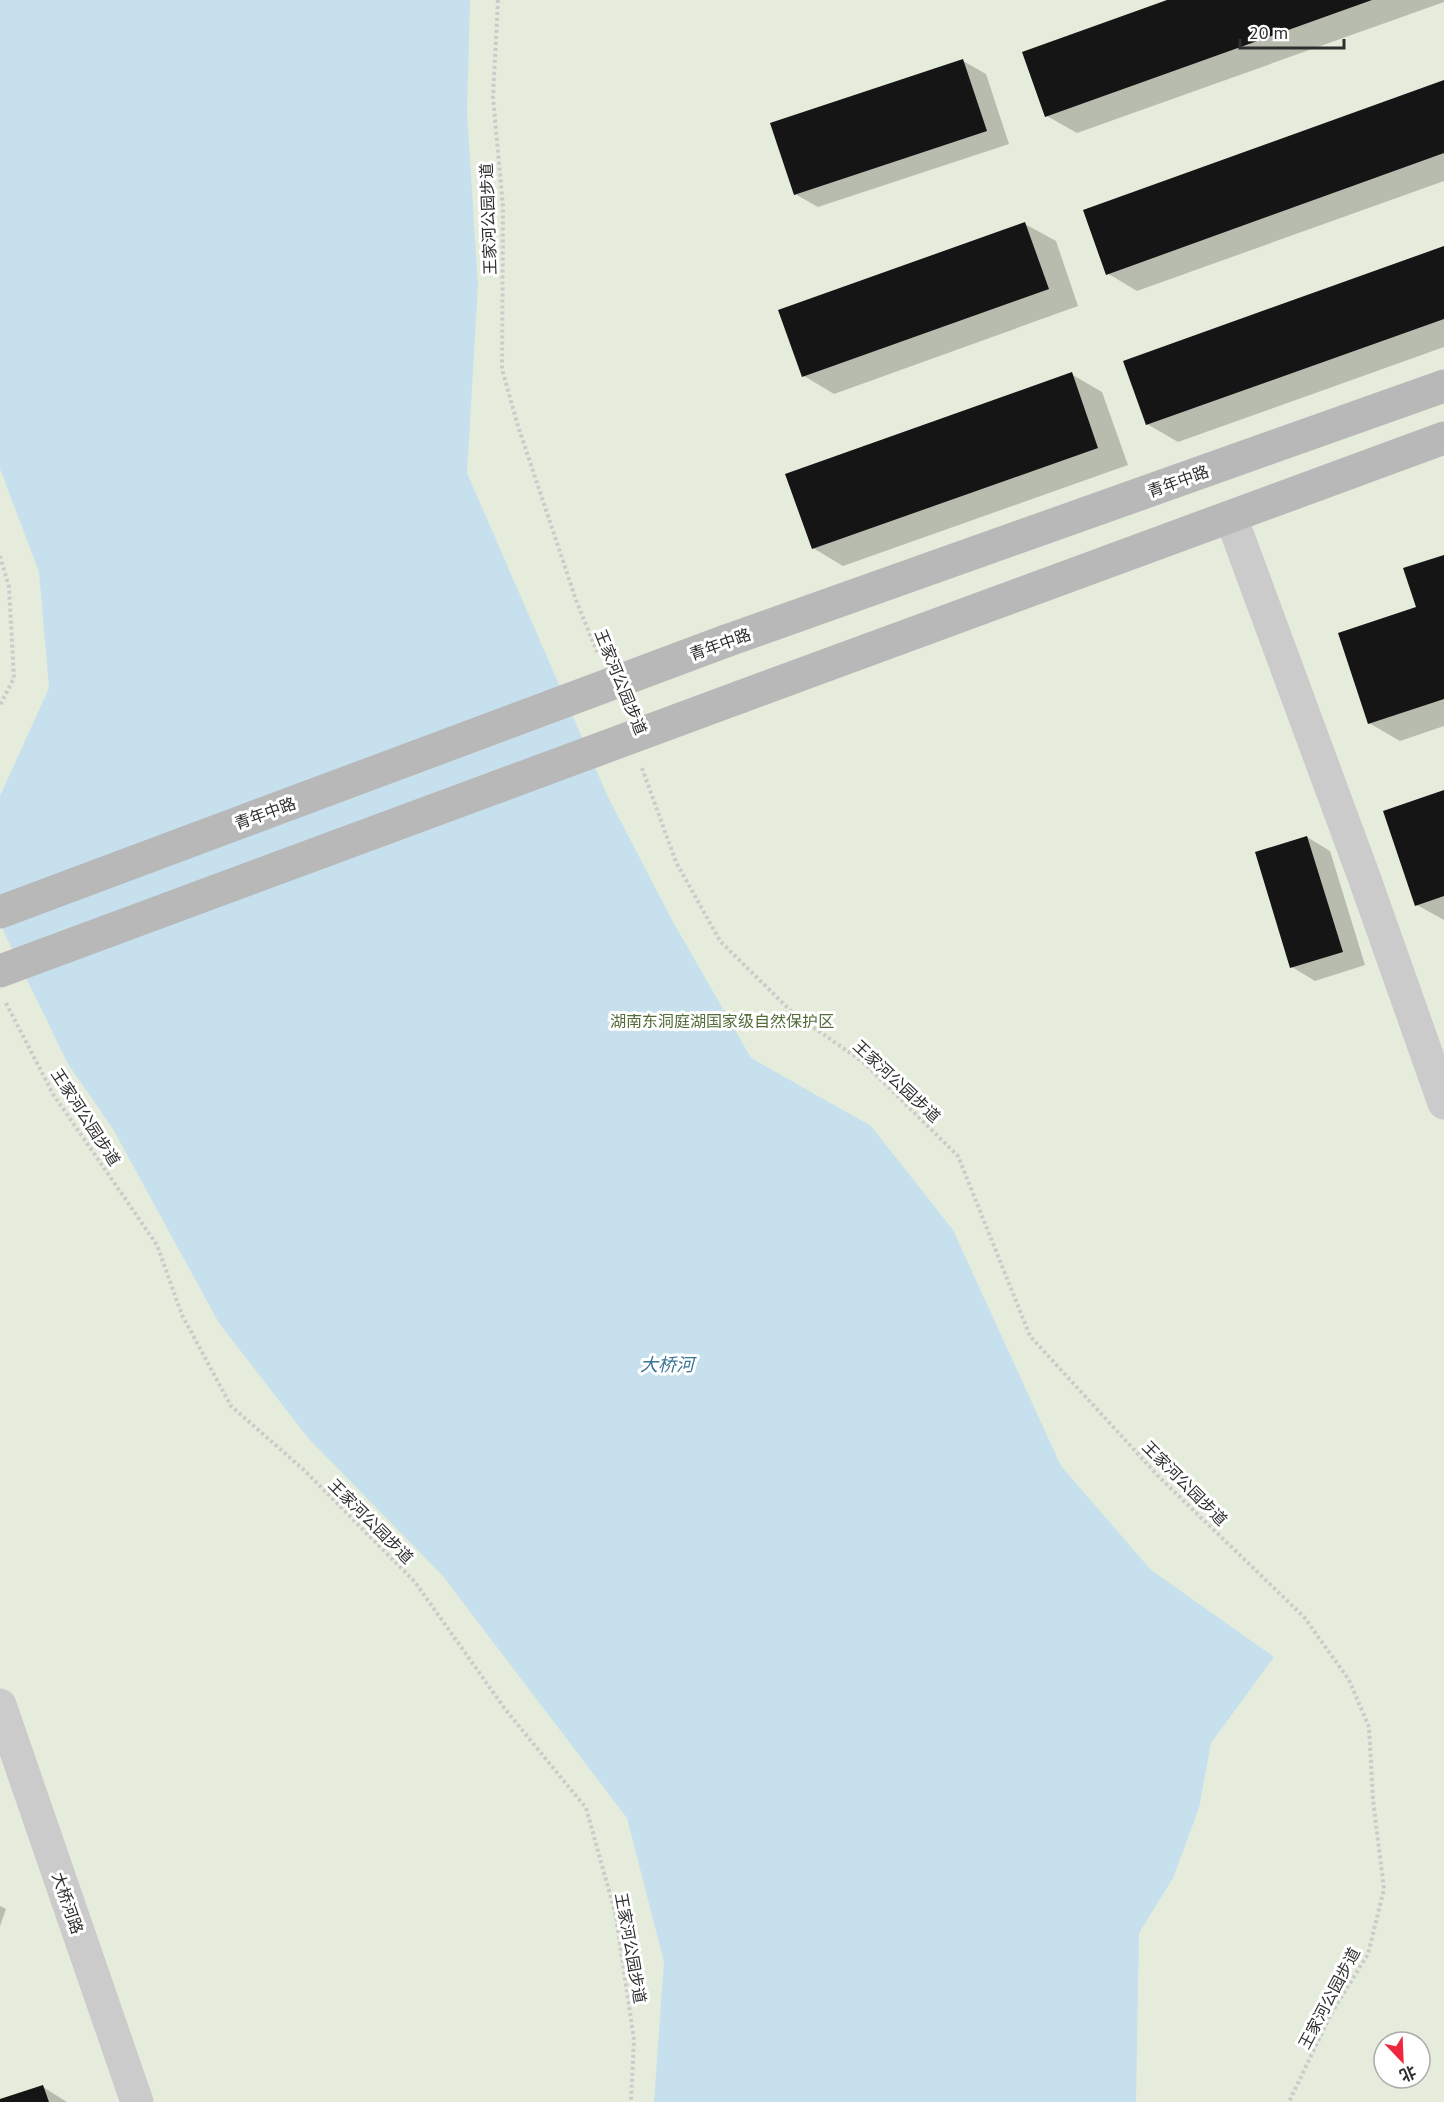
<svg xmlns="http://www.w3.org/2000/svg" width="1444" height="2102" font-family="'PT Sans','Noto Sans SC',sans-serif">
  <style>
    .green { fill: #e5ecdb; fill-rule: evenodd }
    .water { fill: #c6e0ed }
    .shadow { fill: #0003 }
    .building { fill: #151515 }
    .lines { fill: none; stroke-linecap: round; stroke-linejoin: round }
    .path { stroke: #cbcbcb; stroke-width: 4; stroke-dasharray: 3 3; stroke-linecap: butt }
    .minor { stroke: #cbcbcb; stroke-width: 33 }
    .tertiary { stroke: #cbcbcb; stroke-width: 33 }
    .secondary { stroke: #b8b8b8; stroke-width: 33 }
    .secondary-bridge { stroke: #b8b8b8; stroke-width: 33 }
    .labels { text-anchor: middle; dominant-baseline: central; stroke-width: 6; stroke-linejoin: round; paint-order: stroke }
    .street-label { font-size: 16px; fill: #2e2e2e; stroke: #fff }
    .park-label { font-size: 16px; fill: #536c39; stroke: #fff }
    .water-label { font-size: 18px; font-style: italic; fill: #387495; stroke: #fff }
  </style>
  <rect width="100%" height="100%" fill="#fff"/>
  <!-- green -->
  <path class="green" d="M0,0H1444V2102H0ZM1384,2042H1420V2078H1384Z"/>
  <!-- water -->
  <path class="water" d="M0,0H470L467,113L478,284L467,473L608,797L672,920L751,1058L871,1126L953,1230L1061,1466L1151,1570L1274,1657L1211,1743L1199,1808L1173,1878L1139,1933L1136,2102H654L664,1962L627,1818L442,1575L308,1438L219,1323L113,1129L68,1064L0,924V796L49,688L39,572L0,469Z"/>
  <!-- shadow -->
  <path class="shadow" d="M1171,0H1444V2L1077,133L1047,116Z
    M963,61L986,74L1009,144L818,207L795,194Z
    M1444,82V181L1137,291L1107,273Z
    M1025,224L1056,241L1078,306L834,394L804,376Z
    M1444,247V347L1178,442L1147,424Z
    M1071,374L1102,392L1128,465L843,566L813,548Z
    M1444,556V726L1400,741L1369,723L1418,608Z
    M1444,791V920L1417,905Z
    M1307,837L1330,851L1365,965L1315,981L1292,967Z
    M0,1906L6,1909L0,1926Z
    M43,2087L67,2102H0V2101Z"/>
  <!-- building -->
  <path class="building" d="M1167,0H1372L1045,117L1022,52Z
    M963,59L987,131L794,195L770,123Z
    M1444,80V153L1106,275L1083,210Z
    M1025,222L1049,289L802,377L778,310Z
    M1444,246V319L1146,425L1123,361Z
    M1072,372L1098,448L812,549L785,474Z
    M1444,555V699L1368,724L1338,633L1416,607L1403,568Z
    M1444,790V896L1415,906L1383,811Z
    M1307,836L1343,952L1290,968L1255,852Z
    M43,2085L49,2102H0V2099Z"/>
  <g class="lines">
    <!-- path -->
    <path class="path" d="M498,0L493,97L503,207L502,369L518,426L576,600L597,652
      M0,556L9,587L14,678L0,705
      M642,768L676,862L720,941L793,1013L863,1062L958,1156L1030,1336L1159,1477L1304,1617L1349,1680L1369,1727L1373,1800L1384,1889L1368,1954L1331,2014L1289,2102
      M6,1003L53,1094L157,1245L182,1315L231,1406L304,1470L415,1582L505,1709L586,1808L616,1916L634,2040L631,2102"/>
    <!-- minor -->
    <path class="minor" d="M1231,517L1364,877L1444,1103"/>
    <!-- tertiary -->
    <path class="tertiary" d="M0,1705L137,2102"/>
    <!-- secondary -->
    <path class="secondary" d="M726,641L1444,386
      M740,697L1444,438"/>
    <!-- secondary-bridge -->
    <path class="secondary-bridge" d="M0,912L726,641
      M0,971L740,697"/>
  </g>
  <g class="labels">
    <!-- street labels -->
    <g class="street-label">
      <text transform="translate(488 219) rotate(-92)">王家河公园步道</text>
      <text transform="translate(1178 481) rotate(-20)">青年中路</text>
      <text transform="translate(720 644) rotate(-20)">青年中路</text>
      <text transform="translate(621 682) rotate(68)">王家河公园步道</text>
      <text transform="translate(265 813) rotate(-20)">青年中路</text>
      <text transform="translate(897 1081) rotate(43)">王家河公园步道</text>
      <text transform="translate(86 1117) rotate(57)">王家河公园步道</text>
      <text transform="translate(1185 1483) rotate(45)">王家河公园步道</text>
      <text transform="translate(371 1521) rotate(45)">王家河公园步道</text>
      <text transform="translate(68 1903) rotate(71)">大桥河路</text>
      <text transform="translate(631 1948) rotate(80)">王家河公园步道</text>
      <text transform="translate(1329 1998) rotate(-62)">王家河公园步道</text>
    </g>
    <!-- park labels -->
    <g class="park-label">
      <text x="722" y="1021">湖南东洞庭湖国家级自然保护区</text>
    </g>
    <!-- water labels -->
    <g class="water-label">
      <text x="667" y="1364">大桥河</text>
    </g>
  </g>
  <!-- north arrow -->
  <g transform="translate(1402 2060) rotate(157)"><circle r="28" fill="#ffffff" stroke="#ababab" stroke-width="1.5"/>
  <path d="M0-4.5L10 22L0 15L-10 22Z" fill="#ee273e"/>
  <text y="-9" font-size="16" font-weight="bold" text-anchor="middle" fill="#2e2e2e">北</text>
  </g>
  <!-- scale -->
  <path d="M1240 39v9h104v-9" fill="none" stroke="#2e2e2e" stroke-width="3"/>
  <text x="1249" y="39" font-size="18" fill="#2e2e2e" stroke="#ffffff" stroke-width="4.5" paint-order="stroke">20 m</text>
</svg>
